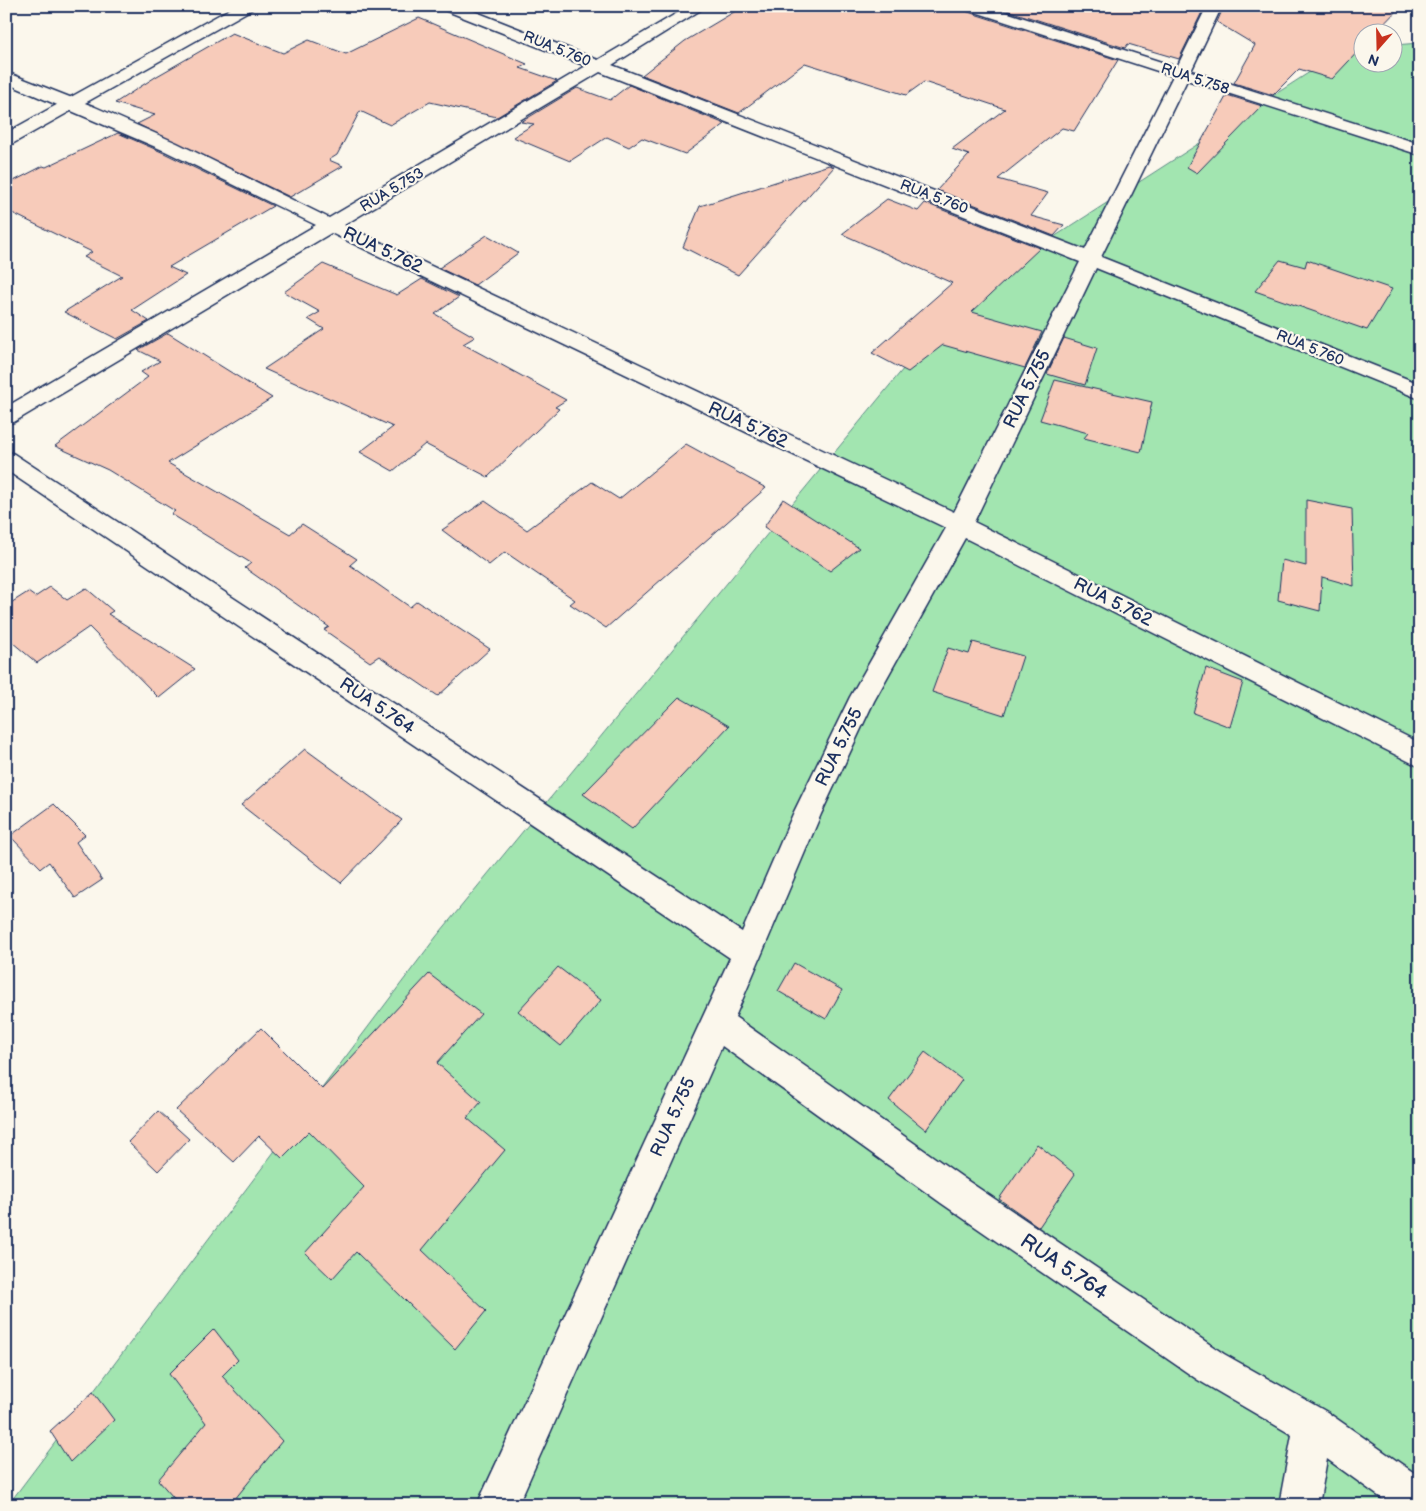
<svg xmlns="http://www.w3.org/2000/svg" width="1426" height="1511" font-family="'Balsamiq Sans',sans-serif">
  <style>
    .green { fill: #a2e5b0; stroke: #5e8a87 }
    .building { fill: #f7cbba; stroke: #1b2f5e }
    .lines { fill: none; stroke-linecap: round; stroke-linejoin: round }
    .street-casing { stroke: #1b2f5e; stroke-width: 3 }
    .secondary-casing { stroke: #1b2f5e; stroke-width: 3 }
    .street { fill: #fbf7ec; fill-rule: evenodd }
    .secondary { fill: #fbf7ec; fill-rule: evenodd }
    .labels { text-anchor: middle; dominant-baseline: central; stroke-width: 4.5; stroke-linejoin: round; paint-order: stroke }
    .far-street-label { font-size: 15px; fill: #1b2f5e; stroke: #fbf7ec }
    .street-label { font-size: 18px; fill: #1b2f5e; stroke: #fbf7ec }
    .near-street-label { font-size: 21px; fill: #1b2f5e; stroke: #fbf7ec }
  </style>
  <rect width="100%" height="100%" fill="#fbf7ec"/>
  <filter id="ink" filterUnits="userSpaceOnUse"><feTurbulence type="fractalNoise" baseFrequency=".02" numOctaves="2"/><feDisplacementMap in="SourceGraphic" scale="10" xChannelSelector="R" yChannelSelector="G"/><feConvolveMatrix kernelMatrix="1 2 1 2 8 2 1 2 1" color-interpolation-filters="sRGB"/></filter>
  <g filter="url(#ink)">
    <!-- green -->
    <path class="green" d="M1420,43V1505H8L436,937L964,295L1347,48L1363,47L1364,62H1394V45Z"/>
    <!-- building -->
    <path class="building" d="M744,6H962L965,11L1118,60L1074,131L1062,128L998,179L1048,193L1031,216L1064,225L1054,236L937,190L969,155L952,149L1005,109L924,82L906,95L805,63L739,113L642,75L685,41Z
      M994,6H1205L1179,59L1128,44L1125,48Z
      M1224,6H1401L1376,32H1364V45L1332,79L1299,69L1273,95L1234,83L1255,45L1217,22Z
      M419,18L527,64L520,68L557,81L497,117L430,102L390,125L360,111L337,155L329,160L343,166L290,197L137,124L155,115L115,103L157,76L232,33L283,53L309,40L346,54Z
      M629,85L725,124L685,154L642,138L629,147L607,137L570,161L513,137L534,124L521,122L577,88L610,100Z
      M1227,95L1262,106L1197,173L1187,167Z
      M118,133L164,153L273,206L169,267L186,275L132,310L149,321L117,339L64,312L122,276L84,257L92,252L6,210V185L43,166L46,167Z
      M829,165L834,167L738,275L683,247L700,206Z
      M887,199L918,211L925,203L1040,248L972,312L1042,332L1025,368L943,345L908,372L872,353L952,283L842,234Z
      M487,235L518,253L475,285L439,268Z
      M1280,260L1305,267L1307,260L1392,289L1367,330L1255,291Z
      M323,264L397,295L422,279L459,297L435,314L475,337L463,344L566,400L555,407L559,409L488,477L425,444L393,471L360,452L393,427L264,369L324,329L308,319L320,312L284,292Z
      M168,333L272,398L168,463L290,534L302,524L357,559L350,565L410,607L417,601L490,649L438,696L379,656L370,662L324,630L329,627L245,568L251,563L171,514L175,511L108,470L55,446L148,377L141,372L160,361L138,350Z
      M1064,338L1097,348L1085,385L1047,374Z
      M1055,380L1152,402L1141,452L1084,438L1088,433L1040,420Z
      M686,444L766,488L606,628L570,604L575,600L505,552L489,565L442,530L485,501L527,530L592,482L619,499Z
      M783,499L859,548L830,571L764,527Z
      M1306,500L1352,509L1354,586L1322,577L1320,611L1278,600L1282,560L1306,566Z
      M50,587L67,600L86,588L113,611L108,614L195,669L159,698L89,627L37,663L6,637V606L28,592L35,597Z
      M973,642L1023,656L1004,715L932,692L948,648L969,654Z
      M1206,668L1243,682L1230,727L1193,713Z
      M679,697L729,726L632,829L583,794Z
      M305,749L402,820L341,883L241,805Z
      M54,804L85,835L76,842L102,880L75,898L49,862L41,868L10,836Z
      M794,963L842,990L826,1019L778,991Z
      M558,967L601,1000L561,1046L518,1011Z
      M429,974L481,1014L437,1063L481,1102L467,1118L505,1150L422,1250L486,1311L455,1349L356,1252L332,1279L305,1253L364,1187L309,1131L282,1158L259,1136L234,1162L176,1110L261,1028L322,1089Z
      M925,1052L962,1080L926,1130L889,1100Z
      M158,1111L189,1139L158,1171L128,1142Z
      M1037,1144L1075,1174L1039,1227L999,1199Z
      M214,1329L238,1360L222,1376L282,1441L230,1505H180L158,1480L206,1423L169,1374Z
      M93,1392L114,1420L70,1462L50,1431Z"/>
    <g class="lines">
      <!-- street casing -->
      <g class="street-casing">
        <path id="street" d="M440,6H461L598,60L689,6H707L612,65L1085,250L1173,76L966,9L964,6H987L1177,67L1207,6H1222L1191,71L1420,144V155L1187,80L1101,257L1420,384V399L1096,268L974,522L1420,743V767L965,538L874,701L821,814L735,1017L965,1179L1224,1354L1327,1412L1420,1477V1505H1391L1327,1459L1319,1505H1279L1292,1435L1198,1380L941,1203L722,1046L518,1505H477L730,958L6,470V451L14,454L742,932L793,814L850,697L946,528L331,233L14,422L6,424V407L316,225L165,151L6,83V72L95,107L177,143L329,218L586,66L442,9ZM600,72L1080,262L954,512L344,225Z"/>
      </g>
      <!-- secondary casing -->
      <g class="secondary-casing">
        <path id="secondary" d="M235,6H254L252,9L12,144L6,145V133Z"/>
      </g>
      <!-- street -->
      <use href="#street" class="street"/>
      <!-- secondary -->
      <use href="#secondary" class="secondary"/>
    </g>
  </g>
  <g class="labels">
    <!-- far-street labels -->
    <g class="far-street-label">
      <text transform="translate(557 49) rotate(22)">RUA 5.760</text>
      <text transform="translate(1195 79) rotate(18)">RUA 5.758</text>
      <text transform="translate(392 190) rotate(-31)">RUA 5.753</text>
      <text transform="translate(934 197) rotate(21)">RUA 5.760</text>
      <text transform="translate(1310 348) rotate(22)">RUA 5.760</text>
    </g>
    <!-- street labels -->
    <g class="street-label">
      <text transform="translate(383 250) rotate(25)">RUA 5.762</text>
      <text transform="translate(1027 389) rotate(-64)">RUA 5.755</text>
      <text transform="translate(748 425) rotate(25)">RUA 5.762</text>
      <text transform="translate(1113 602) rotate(27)">RUA 5.762</text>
      <text transform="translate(377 706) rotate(34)">RUA 5.764</text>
      <text transform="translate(839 747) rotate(-64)">RUA 5.755</text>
      <text transform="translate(673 1117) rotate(-66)">RUA 5.755</text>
    </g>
    <!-- near-street labels -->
    <g class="near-street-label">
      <text transform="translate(1064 1267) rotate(34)">RUA 5.764</text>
    </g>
  </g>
  <!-- margin -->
  <rect width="1426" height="1511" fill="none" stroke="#fbf7ec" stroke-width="25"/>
  <rect x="12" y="12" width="1401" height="1486" fill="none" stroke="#1b2f5e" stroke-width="2" filter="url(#ink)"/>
  <!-- north arrow -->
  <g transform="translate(1378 48) rotate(200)"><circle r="24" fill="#fbf7ec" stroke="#a1a7b3"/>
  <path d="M0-4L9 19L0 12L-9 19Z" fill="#c8321e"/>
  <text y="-8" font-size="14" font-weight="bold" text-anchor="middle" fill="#1b2f5e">N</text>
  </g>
</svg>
